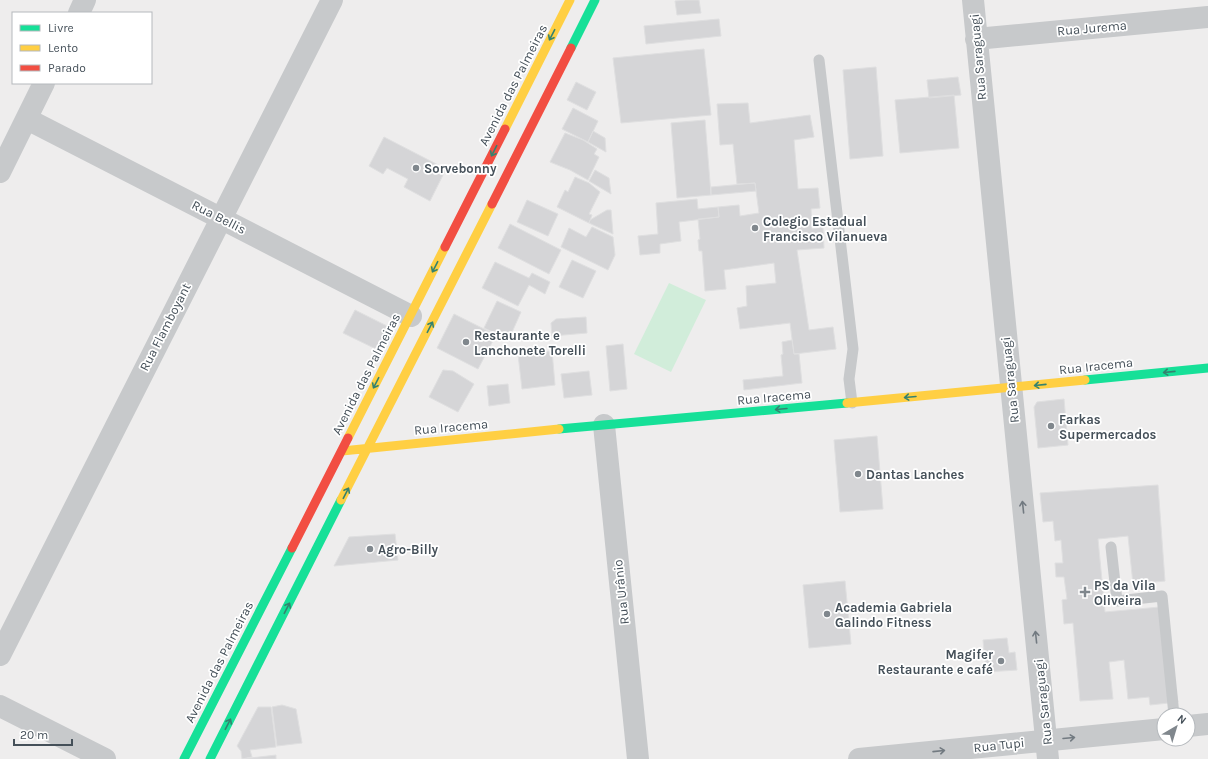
<svg xmlns="http://www.w3.org/2000/svg" width="1208" height="759" font-family="Karla,sans-serif">
  <style>
    .green { fill: #d1edda }
    .building { fill: #d5d5d7; stroke: #dfdfe0 }
    .lines { fill: none; stroke-linecap: round; stroke-linejoin: round }
    .lane { stroke: #c7c9cb; stroke-width: 11 }
    .street { stroke: #c7c9cb; stroke-width: 22 }
    .fast { stroke: #16e098; stroke-width: 9 }
    .slow { stroke: #ffcf43; stroke-width: 9 }
    .jam { stroke: #f24e42; stroke-width: 9 }
    .oneway { stroke: #35826f }
    .oneway2 { stroke: #727a81 }
    .poi-dot { fill: #80878d; stroke: #fff; stroke-width: 1.5 }
    .labels { text-anchor: middle; dominant-baseline: central; stroke-width: 3.5; stroke-linejoin: round; paint-order: stroke }
    .street-label { font-size: 13px; fill: #455059; stroke: #fff }
    .poi-label { font-size: 13px; font-weight: bold; fill: #455059; stroke: #fff; text-anchor: start }
  </style>
  <rect width="100%" height="100%" fill="#eeeded"/>
  <!-- green -->
  <path class="green" d="M669,283L706,300L671,372L634,354Z"/>
  <!-- building -->
  <path class="building" d="M686,0H699L701,13L677,15L675,1Z
    M719,19L721,36L646,44L644,26Z
    M704,49L711,115L621,123L613,58Z
    M876,67L883,156L850,159L843,70Z
    M958,77L961,95L929,98L927,80Z
    M576,82L596,92L587,110L567,100Z
    M954,95L959,148L900,153L895,100Z
    M748,103L750,123L810,115L814,137L794,140L798,189L818,188L820,208L811,209L812,229L823,227L824,248L797,250L809,330L833,327L836,349L794,354L790,323L740,329L737,308L747,306L746,286L776,283L774,263L724,270L726,289L705,291L702,251H699L698,240L700,239L698,219L719,217L718,207L739,205L740,216L759,213L755,183L737,184L733,144L720,145L717,104Z
    M573,108L598,121L588,142L562,129Z
    M705,120L711,195L677,198L671,123Z
    M593,131L605,138L606,152L588,142Z
    M565,133L583,140L597,149L594,154L599,157L588,180L570,170L550,162Z
    M384,137L446,169L430,201L404,187L408,179L387,168L383,174L369,166Z
    M595,170L609,178L611,194L589,181Z
    M575,177L589,183L600,192L589,214L592,215L589,223L557,207L565,190L568,192Z
    M755,183L756,191L711,195V187Z
    M697,199L698,209L718,207L719,217L679,222L681,241L660,244V253L640,255L638,236L658,234L656,203Z
    M527,200L558,214L548,236L517,222Z
    M607,210H611L613,234L589,223L590,220Z
    M510,224L561,250L549,274L498,248Z
    M592,227L613,237L615,255L608,270L561,247L569,228L586,237Z
    M572,260L596,271L583,298L559,287Z
    M495,262L529,278L532,273L550,282L545,294L529,285L518,306L482,288Z
    M497,301L521,312L509,339L484,328Z
    M355,310L389,327L378,350L343,333Z
    M454,314L496,335L478,369L437,348Z
    M586,317L587,333L552,336L551,323L556,319Z
    M792,340L794,354H799L802,383L744,390L743,380L783,376L781,355L783,354L782,342Z
    M623,344L627,389L610,391L606,346Z
    M552,351L555,385L522,389L518,354Z
    M443,370L453,371L474,384L458,412L429,397Z
    M589,371L592,395L564,398L561,374Z
    M508,384L510,403L489,406L487,386Z
    M1064,399L1068,445L1038,448L1034,407L1037,402Z
    M877,436L883,509L840,512L834,440Z
    M1158,485L1165,581L1133,584L1128,536L1098,539L1105,612L1160,607L1178,702L1150,705L1149,697L1128,699L1124,660L1109,662L1113,699L1080,701L1073,623L1064,624L1062,600L1067,599L1064,577H1056L1055,563H1063L1061,540L1055,541L1053,521L1043,522L1040,493Z
    M395,534L398,560L334,566L349,537Z
    M845,581L851,644L809,648L803,585Z
    M1007,638L1009,653L1015,652L1017,670L986,672L983,640Z
    M282,705L296,709L302,743L277,746L272,707Z
    M258,707H271L276,747L250,750L252,757L242,759L241,751L237,746Z
    M276,755V759H242Z"/>
  <g class="lines">
    <!-- lane -->
    <path class="lane" d="M819,60L853,349L849,379L852,403
      M1111,547L1117,601L1162,596L1174,715"/>
    <!-- street -->
    <path class="street" d="M973,0L1048,759
      M79,13L85,0
      M976,39L1208,17
      M27,119L411,316
      M0,172L44,83
      M604,425L638,759
      M0,655L332,0
      M0,706L105,759
      M1188,726L1208,724
      M859,759L1164,729"/>
    <!-- fast -->
    <path class="fast" d="M571,48L595,0
      M1085,380L1208,368
      M559,429L847,403
      M184,759L292,548
      M210,759L341,500"/>
    <!-- slow -->
    <path class="slow" d="M505,129L570,0
      M847,403L1085,380
      M348,438L445,247
      M342,451L559,429
      M341,500L492,204"/>
    <!-- jam -->
    <path class="jam" d="M492,204L571,48
      M445,247L505,129
      M292,548L348,438"/>
  </g>
  <!-- one-way arrows -->
  <defs><path id="oneway-shaft" d="M-6 0H5M1.5-3L5.5 0L1.5 3" fill="none" stroke-width="1.6" stroke-linecap="round" stroke-linejoin="round"/></defs>
  <g class="oneway">
    <use href="#oneway-shaft" transform="translate(552 35) rotate(117)"/>
    <use href="#oneway-shaft" transform="translate(494 151) rotate(117)"/>
    <use href="#oneway-shaft" transform="translate(435 267) rotate(117)"/>
    <use href="#oneway-shaft" transform="translate(430 327) rotate(-63)"/>
    <use href="#oneway-shaft" transform="translate(1169 372) rotate(174)"/>
    <use href="#oneway-shaft" transform="translate(376 383) rotate(117)"/>
    <use href="#oneway-shaft" transform="translate(1040 385) rotate(174)"/>
    <use href="#oneway-shaft" transform="translate(910 397) rotate(175)"/>
    <use href="#oneway-shaft" transform="translate(781 409) rotate(175)"/>
    <use href="#oneway-shaft" transform="translate(346 493) rotate(-63)"/>
    <use href="#oneway-shaft" transform="translate(287 608) rotate(-63)"/>
    <use href="#oneway-shaft" transform="translate(228 724) rotate(-63)"/>
  </g>
  <g class="oneway2">
    <use href="#oneway-shaft" transform="translate(1023 507) rotate(-96)"/>
    <use href="#oneway-shaft" transform="translate(1036 637) rotate(-96)"/>
    <use href="#oneway-shaft" transform="translate(1069 738) rotate(-5)"/>
    <use href="#oneway-shaft" transform="translate(939 751) rotate(-6)"/>
  </g>
  <!-- markers -->
  <g class="poi-dot">
    <circle cx="416" cy="168" r="4"/>
    <circle cx="755" cy="228" r="4"/>
    <circle cx="466" cy="342" r="4"/>
    <circle cx="1051" cy="426" r="4"/>
    <circle cx="858" cy="474" r="4"/>
    <circle cx="370" cy="549" r="4"/>
    <path d="M1083 586h4v4h4v4h-4v4h-4v-4h-4v-4h4z"/>
    <circle cx="827" cy="614" r="4"/>
    <circle cx="1001" cy="661" r="4"/>
  </g>
  <g class="labels">
    <!-- street labels -->
    <g class="street-label">
      <text transform="translate(1092 28) rotate(-5)">Rua Jurema</text>
      <text transform="translate(978 57) rotate(-95)">Rua Saraguagi</text>
      <text transform="translate(513 85) rotate(-63)">Avenida das Palmeiras</text>
      <text transform="translate(219 217) rotate(27)">Rua Bellis</text>
      <text transform="translate(165 327) rotate(-63)">Rua Flamboyant</text>
      <text transform="translate(1096 366) rotate(-6)">Rua Iracema</text>
      <text transform="translate(366 374) rotate(-63)">Avenida das Palmeiras</text>
      <text transform="translate(1010 380) rotate(-96)">Rua Saraguagi</text>
      <text transform="translate(774 397) rotate(-5)">Rua Iracema</text>
      <text transform="translate(451 427) rotate(-5)">Rua Iracema</text>
      <text transform="translate(621 592) rotate(-96)">Rua Urânio</text>
      <text transform="translate(219 662) rotate(-63)">Avenida das Palmeiras</text>
      <text transform="translate(1043 702) rotate(-96)">Rua Saraguagi</text>
      <text transform="translate(999 745) rotate(-6)">Rua Tupi</text>
    </g>
    <!-- poi labels -->
    <g class="poi-label">
      <text x="424" y="168">Sorvebonny</text>
      <text x="763" y="221">Colegio Estadual<tspan x="763" dy="15">Francisco Vilanueva</tspan></text>
      <text x="474" y="335">Restaurante e<tspan x="474" dy="15">Lanchonete Torelli</tspan></text>
      <text x="1059" y="419">Farkas<tspan x="1059" dy="15">Supermercados</tspan></text>
      <text x="866" y="474">Dantas Lanches</text>
      <text x="378" y="549">Agro-Billy</text>
      <text x="1094" y="585">PS da Vila<tspan x="1094" dy="15">Oliveira</tspan></text>
      <text x="835" y="607">Academia Gabriela<tspan x="835" dy="15">Galindo Fitness</tspan></text>
      <text x="993" y="654" text-anchor="end">Magifer<tspan x="993" dy="15">Restaurante e café</tspan></text>
    </g>
  </g>
  <!-- legend -->
  <rect x="12" y="12" width="140" height="72" fill="#ffffff" stroke="#b5b9bd"/>
  <rect x="20" y="25" width="20" height="6" fill="#16e098" stroke="#b5b9bd"/>
  <text x="48" y="32" font-size="12" fill="#455059">Livre</text>
  <rect x="20" y="45" width="20" height="6" fill="#ffcf43" stroke="#b5b9bd"/>
  <text x="48" y="52" font-size="12" fill="#455059">Lento</text>
  <rect x="20" y="65" width="20" height="6" fill="#f24e42" stroke="#b5b9bd"/>
  <text x="48" y="72" font-size="12" fill="#455059">Parado</text>
  <!-- north arrow -->
  <g transform="translate(1176 727) rotate(38)"><circle r="19" fill="#ffffff" stroke="#b5b9bd"/>
  <path d="M0-3L7 15L0 10L-7 15Z" fill="#80878d"/>
  <text y="-6" font-size="11" font-weight="bold" text-anchor="middle" fill="#455059">N</text>
  </g>
  <!-- scale -->
  <path d="M14 739v6h58v-6" fill="none" stroke="#455059" stroke-width="2"/>
  <text x="20" y="739" font-size="12" fill="#455059" stroke="#ffffff" stroke-width="3" paint-order="stroke">20 m</text>
</svg>
